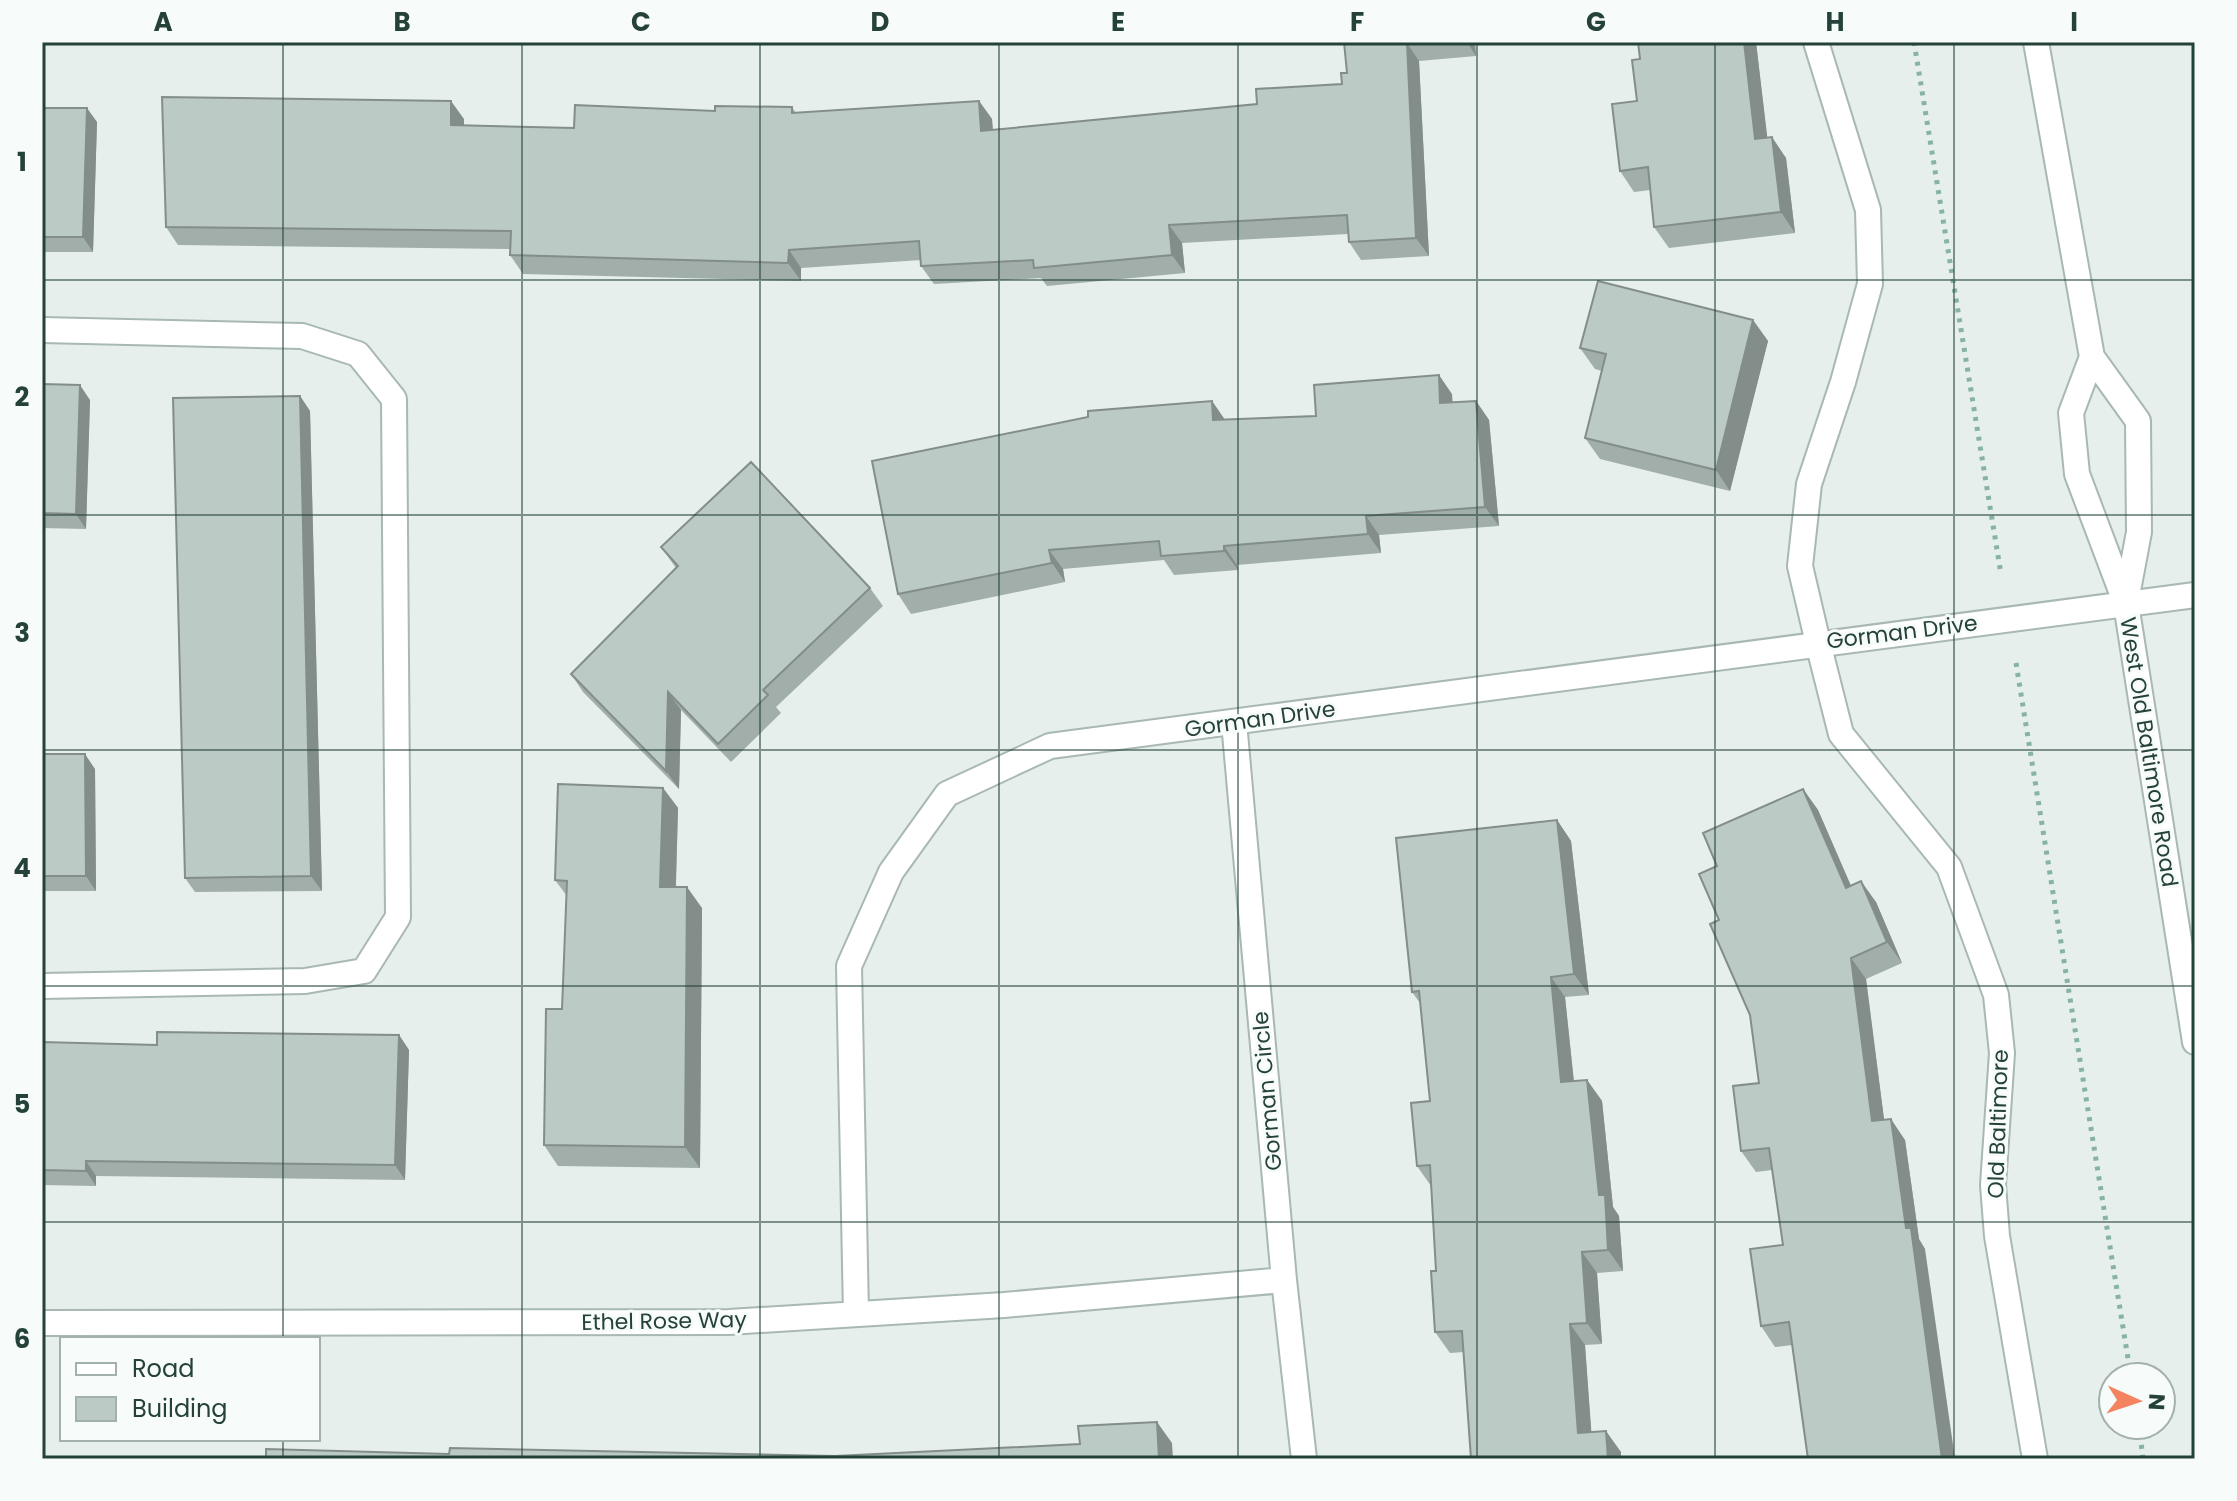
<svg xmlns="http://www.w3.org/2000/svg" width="2237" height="1501" font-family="Poppins,sans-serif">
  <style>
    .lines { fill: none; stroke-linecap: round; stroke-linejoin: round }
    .service-casing { stroke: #a8b8b2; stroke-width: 28 }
    .minor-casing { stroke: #a8b8b2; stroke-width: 28 }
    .tertiary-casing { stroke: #a8b8b2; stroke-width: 28 }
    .path { stroke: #86b3a5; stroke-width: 5; stroke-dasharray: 4 6; stroke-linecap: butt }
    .service { stroke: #fff; stroke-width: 24 }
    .minor { stroke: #fff; stroke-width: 24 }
    .tertiary { stroke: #fff; stroke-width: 24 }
    .wall { fill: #a1aea9 }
    .shaded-wall { fill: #838d89 }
    .building { fill: #bbcac4; stroke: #838d89; stroke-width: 2 }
    .grid { fill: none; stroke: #24423a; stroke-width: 2; stroke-opacity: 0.55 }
    .labels { text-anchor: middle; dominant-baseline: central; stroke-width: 6; stroke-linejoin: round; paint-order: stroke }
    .street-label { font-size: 22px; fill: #24423a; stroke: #f7fbf9 }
    .neatline { fill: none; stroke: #24423a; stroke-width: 3 }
    .grid-label { font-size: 26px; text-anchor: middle; font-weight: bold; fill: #24423a }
  </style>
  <rect width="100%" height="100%" fill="#e6efeb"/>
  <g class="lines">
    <!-- service casing -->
    <g class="service-casing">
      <path id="service" d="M1818,643L1841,734L1949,867L1996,995L2002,1053L1993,1185L1997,1236L2035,1459"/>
    </g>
    <!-- minor casing -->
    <g class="minor-casing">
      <path id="minor" d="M1816,42L1868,210L1870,284L1843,382L1809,484L1800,566L1818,643
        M42,330L302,336L358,354L394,399L398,917L364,971L305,981L42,986
        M1234,722L1284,1280L1304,1459
        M856,1314L849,966L891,872L947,794L1050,746L2195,595
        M42,1323L729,1322L1004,1305L1284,1280"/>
    </g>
    <!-- tertiary casing -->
    <g class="tertiary-casing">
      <path id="tertiary" d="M2036,42L2092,357L2138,421L2139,532L2126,601
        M2092,357L2071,413L2077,474L2126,604L2195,1042"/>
    </g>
    <!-- path -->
    <path class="path" d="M1914,42L2001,574
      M2016,663L2131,1377
      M2139,1425L2143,1459"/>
    <!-- service -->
    <use href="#service" class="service"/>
    <!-- minor -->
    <use href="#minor" class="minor"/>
    <!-- tertiary -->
    <use href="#tertiary" class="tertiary"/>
  </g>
  <!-- wall -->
  <path class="wall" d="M1344,42H1475L1476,56L1419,61L1429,256L1361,260L1349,242L1348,234L1182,243L1185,273L1047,286L1041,278L934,284L921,266V260L801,268V281L523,274L510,255V249L178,245L166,227L464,119V125L574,128L715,111L792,107L796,113L979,101L992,119L993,130L1257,104L1342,84L1347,73Z
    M1638,42H1756L1767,138L1786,158L1795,233L1669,248L1654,227L1650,190L1634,192L1620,171L1637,101L1640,59Z
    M42,108L97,122L93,252H42Z
    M1753,320L1768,341L1730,491L1600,459L1585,438L1602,371L1595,369L1580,348Z
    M42,384L90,400L86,529L42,528Z
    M1452,394V403L1476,401L1489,420L1499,526L1379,535L1381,553L1237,565L1238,570L1174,575L1164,560L1063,569L1065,582L911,614L898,594L1212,401L1225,420L1316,416Z
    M300,396L310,411L322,891L195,892L185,878Z
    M661,547L870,588L883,606L776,707L781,713L731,762L681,710L679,789L583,692L571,674L676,568Z
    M42,754L95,769L96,891H42Z
    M663,788L678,808L676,887L702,908L700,1168L558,1166L544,1145L562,1009L567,896L555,880Z
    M1803,789L1818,810L1851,886L1876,902L1902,963L1866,979L1884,1120L1905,1140L1919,1239L1925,1249L1809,1459L1792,1345L1775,1347L1761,1326L1783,1245L1772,1170L1756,1172L1741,1151L1759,1083L1750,1015L1719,920Z
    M1557,820L1571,841L1589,995L1565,997L1574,1081L1587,1080L1602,1101L1613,1207L1619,1216L1623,1271L1597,1273L1602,1344L1585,1345L1591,1432L1621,1452V1459H1471L1464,1352L1450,1353L1435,1332L1436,1271L1431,1186L1417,1166L1430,1101L1420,1003L1412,992Z
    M399,1035L409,1050L405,1180L96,1176V1186L42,1185V1042L157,1045Z"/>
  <!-- shaded-wall -->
  <path class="shaded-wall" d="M1467,42H1475L1476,56Z
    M1744,42H1756L1770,160L1755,139Z
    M1407,43L1419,61L1429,256L1416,238Z
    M451,101L464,119V143L451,125Z
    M979,101L992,119L994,149L981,131Z
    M87,108L97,122L93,252L83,237Z
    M1772,137L1786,158L1795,233L1781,212Z
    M1169,225L1182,243L1185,273L1172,255Z
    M789,250L801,268V281L788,263Z
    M1753,320L1768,341L1730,491L1716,470Z
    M1439,375L1452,394L1454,422L1440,403Z
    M80,385L90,400L86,529L76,514Z
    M300,396L310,411L322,891L311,876Z
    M1212,401L1225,420H1213Z
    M1476,401L1489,420L1499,526L1485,507Z
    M1366,516L1379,535L1381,553L1368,534Z
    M1224,546L1237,565L1238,570L1224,551Z
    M1049,550L1063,569L1065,582L1052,563Z
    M668,692L681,710L679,789L666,771Z
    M85,754L95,769L96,891L86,876Z
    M663,788L678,808L675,908L660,887Z
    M1803,789L1818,810L1861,909L1846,888Z
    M1557,820L1571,841L1589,995L1574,974Z
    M1861,881L1876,902L1902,963L1887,942Z
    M687,887L702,908L700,1168L685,1147Z
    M1851,958L1866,979L1887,1142L1872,1121Z
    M1551,977L1565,997L1576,1103L1561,1082Z
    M399,1035L409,1050L405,1180L395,1165Z
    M1587,1080L1602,1101L1613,1207L1619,1216L1623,1271L1608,1250L1599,1195Z
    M1891,1119L1905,1140L1919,1239L1925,1249L1955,1459H1942L1906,1228Z
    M86,1161L96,1176V1186L86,1171Z
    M1582,1252L1597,1273L1602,1344L1587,1323Z
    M1570,1324L1585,1345L1593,1454L1578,1433Z
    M1157,1422L1172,1443L1173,1459H1159Z
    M1606,1431L1621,1452V1459H1608Z"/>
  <!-- building -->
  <path class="building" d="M1344,42H1416L1407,43L1416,238L1349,242L1347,215L1169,225L1172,255L1034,268L1033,260L921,266L919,241L789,250L788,263L510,255L511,231L166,227L162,97L451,101V125L574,128L575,105L715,111V106L792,107V113L979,101L981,131L1257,104L1256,89L1342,84L1341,73H1347Z
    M1638,42H1744L1755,139L1772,137L1781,212L1654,227L1648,167L1620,171L1612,104L1637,101L1632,60L1640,59Z
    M42,108H87L83,237H42Z
    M1598,281L1753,320L1716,470L1585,438L1606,354L1580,348Z
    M1439,375L1440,403L1476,401L1485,507L1366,516L1368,534L1224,546V551L1161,556L1159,541L1049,550L1052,563L898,594L872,461L1088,417V411L1212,401L1213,420L1316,416L1314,385Z
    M42,384L80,385L76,514L42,513Z
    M300,396L311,876L185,878L173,398Z
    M751,462L870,588L763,690L768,695L718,744L668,692L666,771L571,674L678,566L661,547Z
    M42,754H85L86,876H42Z
    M558,784L663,788L660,887H687L685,1147L544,1145L546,1009H562L567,881L555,880Z
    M1803,789L1846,888L1861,881L1887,942L1851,958L1872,1121L1891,1119L1906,1228H1911L1942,1459H1808L1789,1322L1761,1326L1750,1249L1783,1245L1769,1148L1741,1151L1733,1086L1759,1083L1750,1015L1710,924L1719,920L1699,874L1717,866L1703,833Z
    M1557,820L1574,974L1551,977L1561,1082L1587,1080L1599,1195H1605L1608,1250L1582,1252L1587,1323L1570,1324L1578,1433L1606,1431L1608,1459H1471L1462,1331L1435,1332L1431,1271H1436L1430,1165L1417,1166L1411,1103L1430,1101L1419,991L1412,992L1396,838Z
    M157,1032L399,1035L395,1165L86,1161V1171L42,1170V1042L157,1045Z
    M1157,1422L1159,1459H266V1449L449,1454L450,1448L835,1456L1080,1444L1078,1426Z"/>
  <!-- grid -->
  <path class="grid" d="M283,42V1339M522,42V1459M760,42V1459M999,42V1459M1238,42V1459M1477,42V1459M1715,42V1459M1954,42V1459M42,280H2195M42,515H2195M42,750H2195M42,986H2195M42,1222H2195M283,1439V1459"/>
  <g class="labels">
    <!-- street labels -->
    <g class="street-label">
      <text transform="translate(1902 632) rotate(-7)">Gorman Drive</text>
      <text transform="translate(1260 719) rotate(-8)">Gorman Drive</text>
      <text transform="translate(2149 752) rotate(81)">West Old Baltimore Road</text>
      <text transform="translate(1267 1091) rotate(-95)">Gorman Circle</text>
      <text transform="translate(1998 1124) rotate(-88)">Old Baltimore</text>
      <text transform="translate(664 1321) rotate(-1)">Ethel Rose Way</text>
    </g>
  </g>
  <!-- border -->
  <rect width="2237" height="1501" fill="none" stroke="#f7fbf9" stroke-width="88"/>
  <!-- legend -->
  <rect x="60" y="1337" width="260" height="104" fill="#f7fbf9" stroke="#a3b1ad" stroke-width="2"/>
  <rect x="76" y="1363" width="40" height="12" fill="#ffffff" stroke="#a3b1ad" stroke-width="2"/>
  <text x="132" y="1377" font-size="24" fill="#24423a">Road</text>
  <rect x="76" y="1397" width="40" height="24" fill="#bbcac4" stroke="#a3b1ad" stroke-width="2"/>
  <text x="132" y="1417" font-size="24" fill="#24423a">Building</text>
  <!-- north arrow -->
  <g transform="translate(2137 1401) rotate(93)"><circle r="38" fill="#f7fbf9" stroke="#a3b1ad" stroke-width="2"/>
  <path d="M0-6L14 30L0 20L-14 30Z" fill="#f4845f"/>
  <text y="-12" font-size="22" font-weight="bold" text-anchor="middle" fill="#24423a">N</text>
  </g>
  <rect x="44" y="44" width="2149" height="1413" class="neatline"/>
  <g class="grid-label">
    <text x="163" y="31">A</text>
    <text x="402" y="31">B</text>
    <text x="641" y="31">C</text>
    <text x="880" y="31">D</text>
    <text x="1118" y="31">E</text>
    <text x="1357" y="31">F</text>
    <text x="1596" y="31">G</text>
    <text x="1835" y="31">H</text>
    <text x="2074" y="31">I</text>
    <text x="22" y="171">1</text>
    <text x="22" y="406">2</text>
    <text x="22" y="642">3</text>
    <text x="22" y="877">4</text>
    <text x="22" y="1113">5</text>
    <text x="22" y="1348">6</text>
  </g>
</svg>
